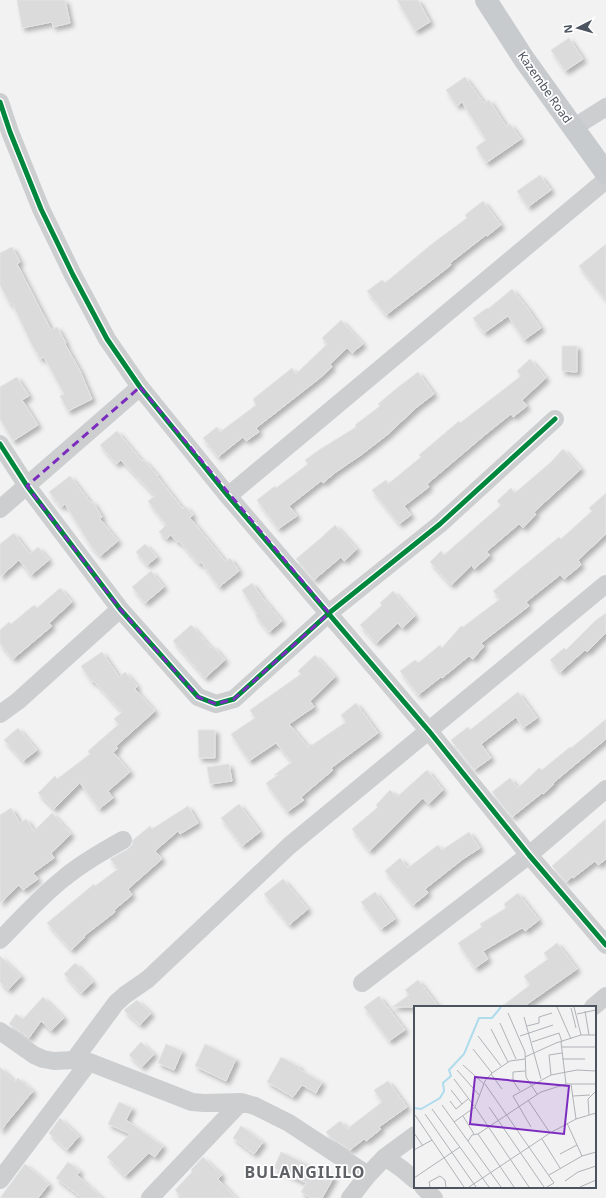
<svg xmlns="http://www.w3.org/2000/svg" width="606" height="1198" font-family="'Noto Sans',sans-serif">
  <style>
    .building { fill: #dbdbdc; stroke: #e3e4e5; filter: url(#shadow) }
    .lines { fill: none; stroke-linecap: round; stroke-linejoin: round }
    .minor { stroke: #ccced0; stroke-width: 18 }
    .major { stroke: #c8cbce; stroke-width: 22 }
    .cycleway-casing { stroke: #fff; stroke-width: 8 }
    .cycleway { stroke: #00873e; stroke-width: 5 }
    .marked { fill: none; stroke: #7b2cbf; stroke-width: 3; stroke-dasharray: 8 5; stroke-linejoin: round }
    .labels { text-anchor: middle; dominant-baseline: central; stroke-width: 3.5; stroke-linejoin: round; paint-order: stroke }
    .street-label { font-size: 12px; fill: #4a535e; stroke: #fff }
    .district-label { font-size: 16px; font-weight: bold; letter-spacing: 1px; fill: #5e6166; stroke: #fff }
    .inset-river { fill: none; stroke: #afdcec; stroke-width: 2 }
    .inset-road { fill: none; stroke: #afb2b7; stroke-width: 1 }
    .view { fill: #7b2cbf; fill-opacity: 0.15; stroke: #7b2cbf; stroke-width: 2 }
    .inset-edge { fill: none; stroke: #4a535e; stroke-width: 2 }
  </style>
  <defs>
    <filter id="shadow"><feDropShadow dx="3.5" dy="3.5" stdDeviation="2" flood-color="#0004"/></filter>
  </defs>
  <rect width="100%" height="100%" fill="#f2f2f2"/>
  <!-- building -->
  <path class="building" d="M17,0H65L70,23L53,27L52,22L22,28Z
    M397,0H418L430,22L415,31Z
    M569,38L583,59L565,71L551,50Z
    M465,77L484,103L489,100L506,126L510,124L521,139L486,163L476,147L486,140L462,102L457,106L446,90Z
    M540,175L551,190L528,207L517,191Z
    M483,201L501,225L487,236L486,235L450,263L451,265L437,276L386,315L367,291L382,280L385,283L433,243L467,218L465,215Z
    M606,244V300L579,266Z
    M12,247L20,262L17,264L51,330L57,327L66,343L65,344L80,371L92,399L68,411L60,396L64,394L44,357L40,359L31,343L12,303L10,304L0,285V253Z
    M512,289L528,309L541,328L524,340L508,316L484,333L473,318L487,308L488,309Z
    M341,320L363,344L352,353L347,348L330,364L332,367L320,378L256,428L259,432L246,441L243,437L218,457L203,438L217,427L220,432L256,405L253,399L292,368L296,374L327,344L322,338Z
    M562,346H577V372L562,371Z
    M530,359L546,378L522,400L527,406L513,417L511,414L486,434L427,484L429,487L404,506L411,515L399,524L372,490L386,480L388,484L421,457L419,455L459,421L460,423L521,376L517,371Z
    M418,372L434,394L417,407L387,435L361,455L336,472L323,483L321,481L289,506L297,516L278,529L257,500L275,486L276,488L308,464L305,460L319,450L356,427L355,425L380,406L378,404L397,388Z
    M17,377L29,396L22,400L38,425L13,441L0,419V387Z
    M117,431L142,461L144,460L158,476H157L183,509L185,506L193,515L190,518L226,562L230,558L239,571L219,587L201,562L199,564L179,541L177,542L171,535L166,539L159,532L166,525L148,501L155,496L121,460L116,464L100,445Z
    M563,449L581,469L534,512L536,514L523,528L519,524L486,552L490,555L474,569L472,565L451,585L430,562L441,551L444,555L501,505L497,501L511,488L515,493L551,462Z
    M70,476L91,503L93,502L102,517L100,519L118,541L100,556L91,546L65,504L61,507L49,492Z
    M606,493V534L578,560L581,565L564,579L560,575L526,602L529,606L481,643L484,646L473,659L469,656L442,678L441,677L418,695L400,671L415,660L418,663L440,645L442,648L461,626L463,627L500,599L493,591L559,537L561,539L592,511L589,508Z
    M335,525L357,549L344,561L341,557L314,580L296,559L322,537Z
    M14,533L30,554L38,547L49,560L31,575L19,560L0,577V544Z
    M145,544L157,557L147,565L136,552Z
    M151,571L164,587L145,603L132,587Z
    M252,583L261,596L282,621L269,632L255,615L257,614L242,590Z
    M60,588L72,602L49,623L52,626L13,659L0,644V630L9,622L11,624L34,605L37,608Z
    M393,591L415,616L402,628L398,623L376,643L360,625L382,605L380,603Z
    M606,613V633L587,652L585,650L560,672L550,660L564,648L566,650L595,621Z
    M191,625L211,648L213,646L225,660L205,678L173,641Z
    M102,652L119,677L125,672L137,686L135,689L155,711L116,746L118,748L113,752L130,772L108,791L113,798L99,809L80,783L54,809L38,793L55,776L57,779L90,754L88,751L119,724L114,719L122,712L94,681L92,682L81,666Z
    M315,655L335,677L310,701L314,707L289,724L308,747L311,744L312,745L346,722L341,715L356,703L378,733L331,768L333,770L301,797L304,800L287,812L266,783L278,775H274L292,762L276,743L249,761L231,734L255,718L250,710L301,674L298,671Z
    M518,692L537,718L523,728L516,717L481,744L491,758L474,770L451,740L468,727L470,730Z
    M606,719V739L553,783L554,784L543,794L542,793L512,817L492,792L510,778L518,788L539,768L542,770L570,747L571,748L593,730Z
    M18,728L37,750L23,761L4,740Z
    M198,730H215V758H199Z
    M229,764L232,781L210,784L207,767Z
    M427,770L443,790L428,804L423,798L380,841L369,851L352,829L378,807L376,805L390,790L397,797Z
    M239,804L260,832L242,846L221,818Z
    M188,806L198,823L180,834L178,831L155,851L162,859L128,889L132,895L114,910L115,912L84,936L85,937L71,950L47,923L94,884L95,886L118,869L110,859L128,849L132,845L133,840L150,826L152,829Z
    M11,808L20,823L26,819L34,831L52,813L71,834L51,853L54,858L33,873L38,879L23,890L19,885L0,903V815Z
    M606,819V859L598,865L595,861L573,878L572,877L566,882L552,866Z
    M469,832L480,848L463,859L425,889L428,893L413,905L385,871L400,858L408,868L438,845L442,850Z
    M283,879L308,909L289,925L264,894Z
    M375,892L395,919L381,929L361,902Z
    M518,893L539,920L525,931L522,928L483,951L488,959L475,968L458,943L482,927L480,924L506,908L504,904Z
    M557,943L577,969L523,1007H501L530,985L524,976L548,959L544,953Z
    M0,956L21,976L8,990L0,982Z
    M75,963L93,982L81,993L64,974Z
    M418,980L439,1007H392L409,995L405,990Z
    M379,996L405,1030L389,1041L364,1007Z
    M43,997L64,1018L51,1031L41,1021L29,1038L9,1024L16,1014L23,1019Z
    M137,1000L151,1013L140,1025L124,1010Z
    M141,1042L154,1054L142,1067L129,1055Z
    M166,1044L182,1051L174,1070L158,1063Z
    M205,1044L236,1059L226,1081L195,1066Z
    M281,1057L300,1067L299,1069L322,1082L316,1093L302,1085L293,1097L267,1082Z
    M0,1067L15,1082L18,1078L33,1091L0,1131Z
    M388,1081L407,1107L379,1127L381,1129L366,1141L364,1139L350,1150L331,1138L326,1132L340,1121L347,1129L382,1102L374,1090Z
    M119,1102L132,1108L126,1120L163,1146L155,1157L149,1153L125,1176L107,1157L130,1134L108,1124Z
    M60,1118L79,1136L67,1150L49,1133Z
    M241,1126L263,1142L254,1154L233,1138Z
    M281,1152L315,1168V1166L334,1177L322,1198H311L301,1192L306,1183L274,1168Z
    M203,1157L222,1175L218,1179L236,1198H183L175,1190L192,1172L191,1170Z
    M68,1162L80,1171L77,1175L102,1198H82L56,1178Z
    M25,1164L49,1184L38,1198H0Z"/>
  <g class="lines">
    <!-- minor -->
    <path class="minor" d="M0,102L10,132L41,209L73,275L107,339L140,387L228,496L429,731L529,855L606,945
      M573,128L606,107
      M0,444L27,486L120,609L198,697L216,704L234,699L329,613L440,524L555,419
      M228,496L606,180
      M0,509L140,387
      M0,714L18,701L120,609
      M0,940C21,919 41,896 64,878C82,863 103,851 123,840
      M362,983L529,855L606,789
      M593,1007L606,996
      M0,1031L34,1055L43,1059L54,1061L74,1060L89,1062L192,1102L204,1103L241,1102L255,1106L289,1123L368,1175L385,1157L402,1169L415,1180
      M74,1060L116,1003L125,995L148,979L289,846L606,584
      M385,1157L415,1135
      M0,1180L89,1062
      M423,1187L434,1198
      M150,1198L241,1102
      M350,1198L368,1175"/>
    <!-- major -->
    <path class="major" d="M486,0L524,59L606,173"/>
    <!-- cycleway casing -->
    <g class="cycleway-casing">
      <path id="cycleway" d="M0,102L10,132L41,209L73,275L107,339L140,387L228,496L429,731L529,855L606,945
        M0,444L27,486L120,609L198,697L216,704L234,699L329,613L440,524L555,419"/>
    </g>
    <!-- cycleway -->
    <use href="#cycleway" class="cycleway"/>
  </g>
  <!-- marked area -->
  <path class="marked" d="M140,387L329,613L234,699L216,704L198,697L120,609L27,486Z"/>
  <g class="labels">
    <!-- street labels -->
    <g class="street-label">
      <text transform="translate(545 87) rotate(55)">Kazembe Road</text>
    </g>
    <!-- district labels -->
    <g class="district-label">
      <text x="305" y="1172">BULANGILILO</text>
    </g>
  </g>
  <!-- overview -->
  <g transform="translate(414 1006)">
    <rect width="182" height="182" fill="#f2f2f2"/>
    <path class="inset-river" d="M0,102L7,103L26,92L30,85L29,77L37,70L35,64L50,48L65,12H78L87,1"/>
    <path class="inset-road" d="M143,1L157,33M160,1L167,29M157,2L162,22M171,5L175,29M94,7L111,46L112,71L123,88M163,8L182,4M110,11L127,73M86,17L102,53M113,20L125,17V11L138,7M77,23L94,56M64,30L87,60M106,30L139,19M118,36L145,27L148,36M147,36L152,78M148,41H182M59,43L78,67M111,51L142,37L167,29H182M148,53H171M49,59L70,78M43,64L66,90M77,68L88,83M137,69L135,49L148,47M40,73L60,100M71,78L140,177L133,181M157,78L162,113M37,84L48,98M106,85L99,75V66L111,65M159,90L176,89M114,94L136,127M36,95L42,103L54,93M28,99L87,181M61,101L115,181M75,101L130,181M18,103L75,181M11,108L62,181M1,109L50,181M175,109L174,93L182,85M49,110L60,128M40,116L61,101L71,75L78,67L96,55L111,53M153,117L168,150M117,121L99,90L137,69L163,64L182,65M0,127L9,140M64,128L100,181M128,133L146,162M54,135L58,129L64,128L127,86L152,78H181M0,144L18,134M146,148L163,139M135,169L168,150L182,146M0,172L46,141M151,175L164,166L182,160M16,181L15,176L26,170L31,174L32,181M55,181L136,127L162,113L182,107M166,181L182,174"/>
    <path class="view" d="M61,71L155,80L150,128L56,118Z"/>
    <rect width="182" height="182" class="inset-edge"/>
  </g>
  <!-- north arrow -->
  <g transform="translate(578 28) rotate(264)" stroke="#ffffff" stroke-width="3" paint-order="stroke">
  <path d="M0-3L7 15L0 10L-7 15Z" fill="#4a535e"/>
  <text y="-6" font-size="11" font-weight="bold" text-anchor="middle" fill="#4a535e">N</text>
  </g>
</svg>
